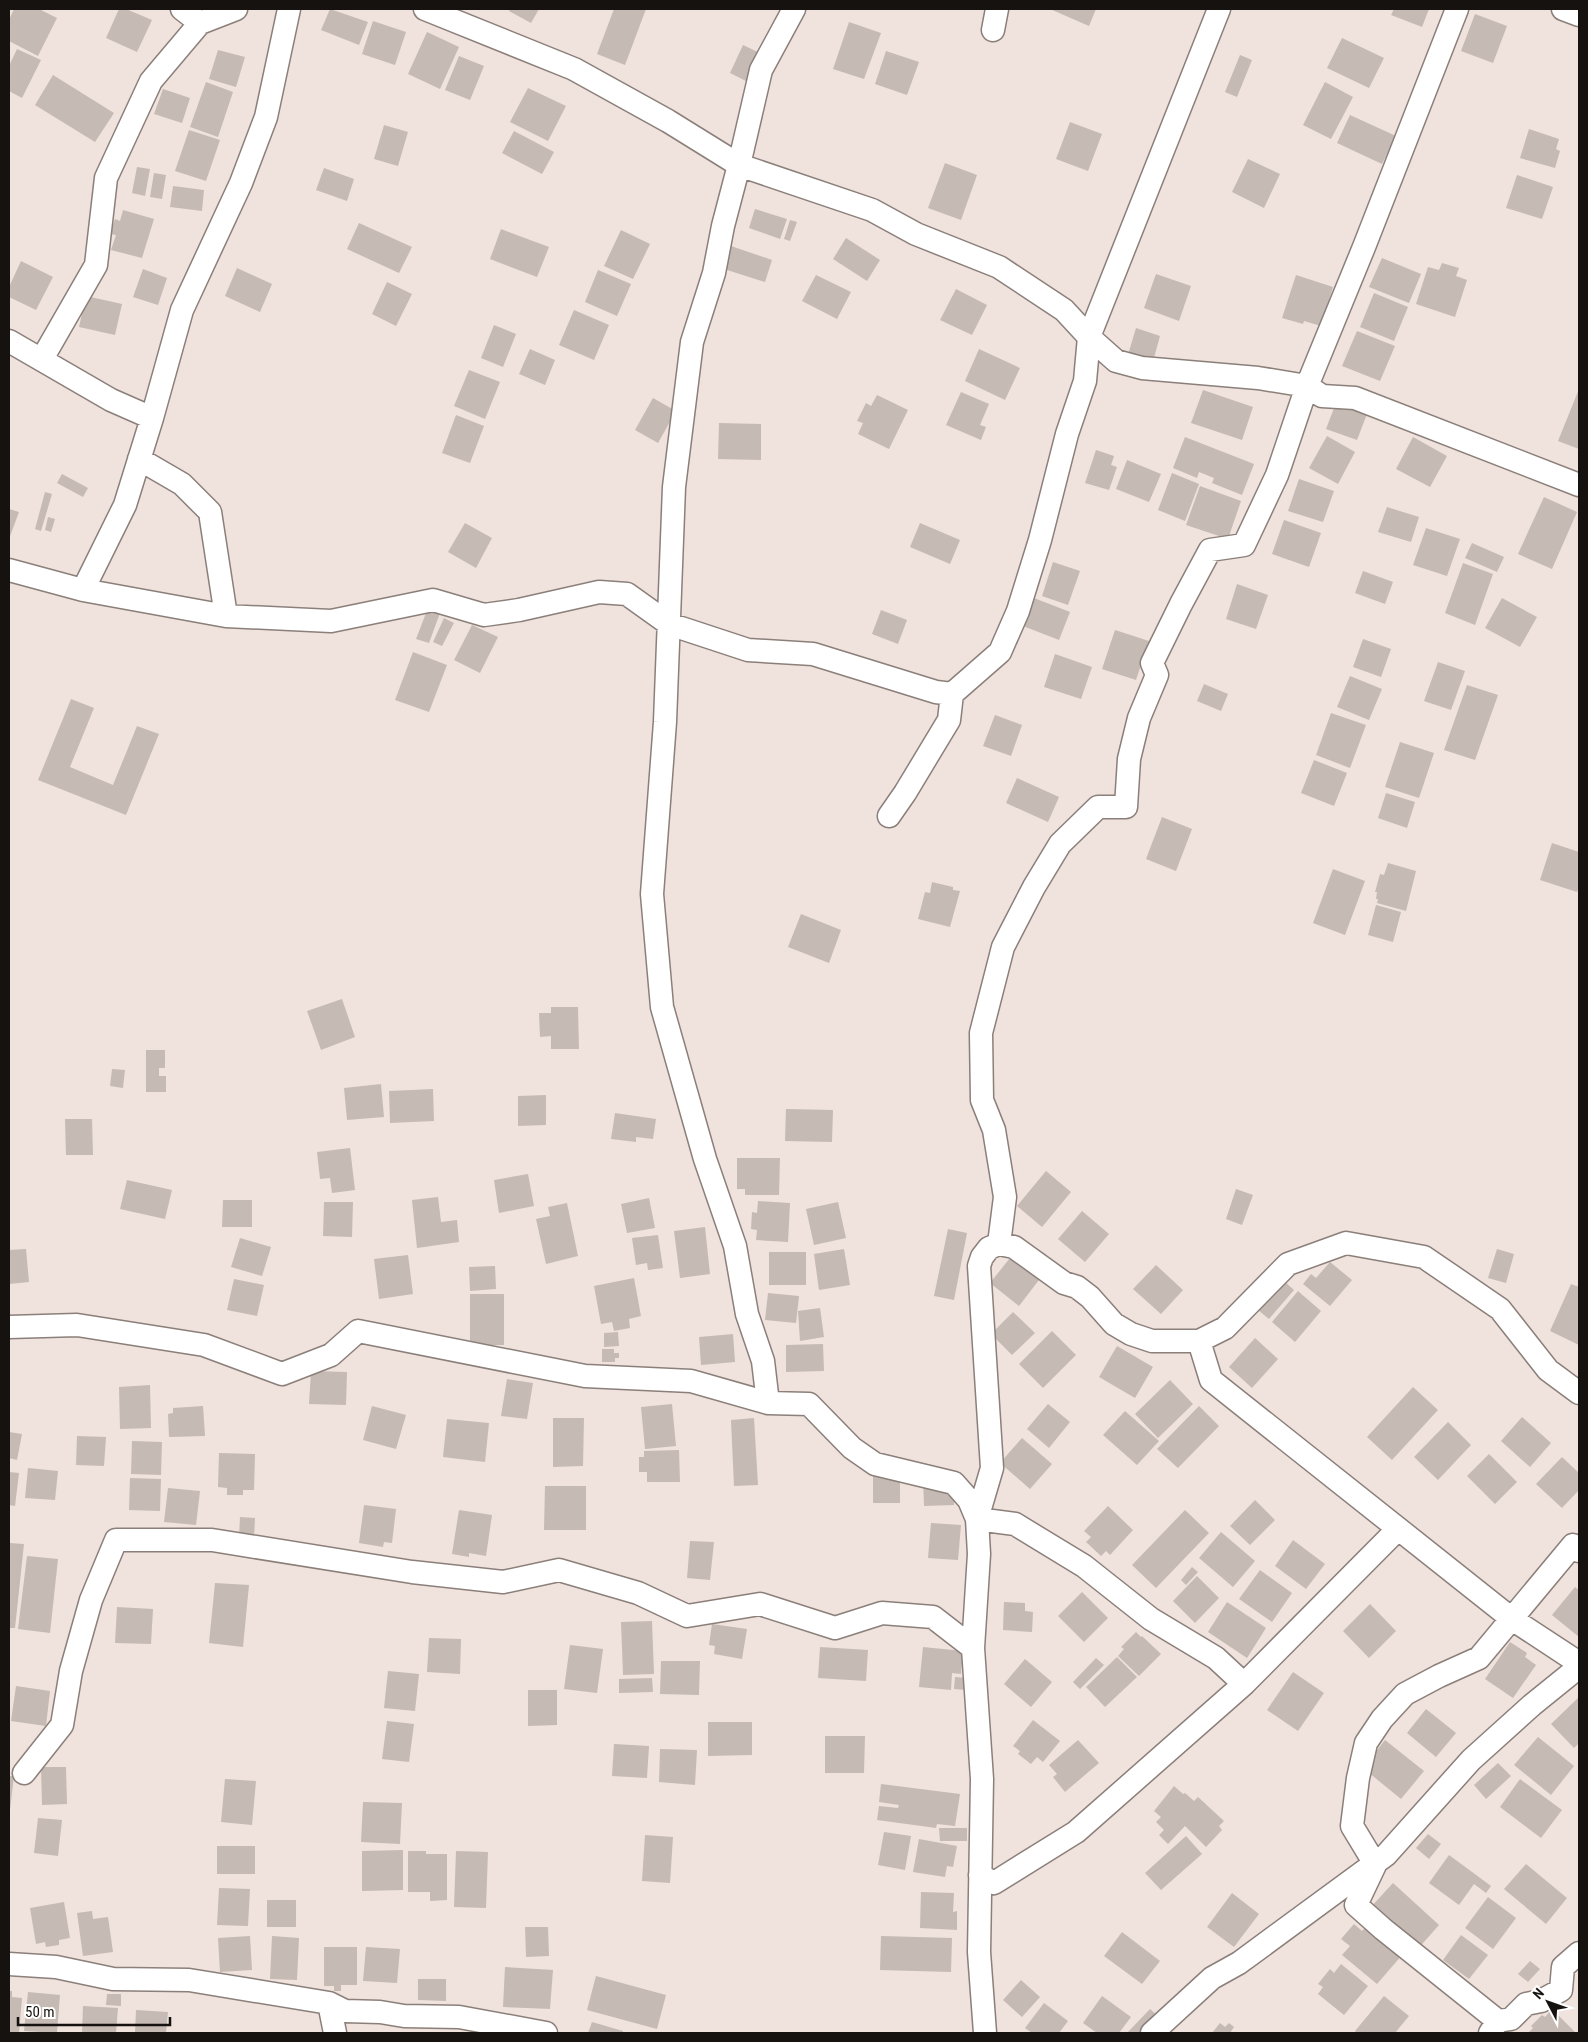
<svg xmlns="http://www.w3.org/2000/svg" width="1588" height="2042" font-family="'Roboto Condensed',sans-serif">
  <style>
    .building { fill: #c6bab4 }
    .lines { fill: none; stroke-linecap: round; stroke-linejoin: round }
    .minor-casing { stroke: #8b7f7a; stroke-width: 25 }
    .minor { stroke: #fff; stroke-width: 22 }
  </style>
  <rect width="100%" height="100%" fill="#f0e2dd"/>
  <!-- building -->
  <path class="building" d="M14,9H39L57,18L38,56L9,41V20Z
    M119,9H126L152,20L137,52L106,38Z
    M330,9L368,22L359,45L321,30Z
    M510,9H539L531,23L509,11Z
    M614,9H646L625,65L597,54Z
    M1050,9H1096L1089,26Z
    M1394,9H1429L1422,27L1391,15Z
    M1475,14L1507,26L1493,63L1461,51Z
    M373,21L406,32L395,65L362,54Z
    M849,22L881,33L864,79L833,69Z
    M427,32L459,47L440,89L408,74Z
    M1342,38L1384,58L1369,88L1327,68Z
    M743,45L762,54L748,82L730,73Z
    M17,49L41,60L22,98L9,91V66Z
    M218,50L245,57L236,87L209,79Z
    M886,51L919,62L907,95L875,84Z
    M1240,55L1252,60L1237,97L1225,92Z
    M459,56L484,66L470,100L445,90Z
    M53,75L114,113L95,142L35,105Z
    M206,82L233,92L218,137L190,127Z
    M1325,82L1353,97L1331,139L1303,125Z
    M528,88L566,106L548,141L510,122Z
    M163,89L190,98L182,123L154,114Z
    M1350,115L1396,136L1382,164L1337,143Z
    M1070,122L1102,134L1088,171L1056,159Z
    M384,125L408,132L398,166L374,159Z
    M1529,129L1559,139L1556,149L1560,151L1555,168L1520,158Z
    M189,130L220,140L206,181L175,171Z
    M514,131L554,152L542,174L502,153Z
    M1248,159L1280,174L1264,208L1232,192Z
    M945,163L977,175L961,220L928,208Z
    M137,167L150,169L145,196L132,193Z
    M324,168L354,179L347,201L316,190Z
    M154,173L166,175L162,199L150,197Z
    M1517,175L1553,187L1542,219L1506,208Z
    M173,186L204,190L202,211L170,207Z
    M755,209L787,219L780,239L749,228Z
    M123,210L154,219L142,258L111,250L116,235L110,234L115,219L120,221Z
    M790,220L797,222L790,241L784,239Z
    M359,223L412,247L399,273L347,249Z
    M501,229L549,247L537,277L490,259Z
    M621,230L650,244L633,279L604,266Z
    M846,238L880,260L867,281L833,259Z
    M731,246L772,260L765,282L724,269Z
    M1382,258L1421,274L1409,303L1369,287Z
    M21,261L53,277L36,310L9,297V287Z
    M1442,263L1459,268L1456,276L1467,280L1455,317L1416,304L1428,267L1439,270Z
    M237,268L272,284L260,312L225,296Z
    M143,269L167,278L158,305L133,297Z
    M598,270L631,284L617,316L585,302Z
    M1156,274L1191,286L1179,321L1144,308Z
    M816,275L851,292L837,319L802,301Z
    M1296,275L1333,287L1321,326L1304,321L1303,324L1282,318Z
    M387,282L412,294L396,326L372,314Z
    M956,289L987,305L972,335L940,320Z
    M1374,293L1408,307L1394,341L1360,327Z
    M86,296L122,304L115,335L79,327Z
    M574,310L609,325L594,360L559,345Z
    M494,325L516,334L503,367L481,358Z
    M1136,328L1160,336L1152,365L1127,358Z
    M1357,331L1395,346L1380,381L1342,366Z
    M530,349L555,360L545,385L519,374Z
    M979,349L1020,368L1005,400L965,381Z
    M469,370L500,382L485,419L454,406Z
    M1579,389V449L1558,441Z
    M1203,390L1253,407L1242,440L1191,423Z
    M961,392L989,404L980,425L986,427L981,440L946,425Z
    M877,395L908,410L889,449L858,434L863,423L857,421L866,403L871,406Z
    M653,398L676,411L658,443L635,430Z
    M1336,403L1367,414L1357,440L1326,429Z
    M456,415L484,426L470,463L442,453Z
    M719,423L761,424V460L718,459Z
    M1327,436L1355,452L1338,484L1309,468Z
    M1185,437L1254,464L1242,495L1212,483L1214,478L1199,472L1197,478L1173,468Z
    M1413,437L1447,456L1430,487L1396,469Z
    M1096,450L1114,456L1111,465L1117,467L1109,490L1085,483Z
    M1127,460L1161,474L1149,502L1116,489Z
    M1172,473L1199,484L1185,521L1158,510Z
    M62,474L88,488L83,497L57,483Z
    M1299,479L1334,491L1323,522L1288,511Z
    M1200,486L1241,501L1228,539L1186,525Z
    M45,492L52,494L41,531L35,529Z
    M1544,497L1577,512L1552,569L1518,554Z
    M1387,507L1419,517L1411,542L1378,532Z
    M9,509L19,512L9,539Z
    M48,517L55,519L51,532L45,530Z
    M1284,520L1321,533L1309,567L1272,554Z
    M465,523L492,538L476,568L448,552Z
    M920,523L960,540L950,564L910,547Z
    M1426,528L1460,539L1447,576L1413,565Z
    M1472,543L1504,557L1497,572L1465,558Z
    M1053,562L1080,571L1068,605L1042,596Z
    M1463,563L1493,574L1475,625L1445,613Z
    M1363,571L1393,582L1385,604L1355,593Z
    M1237,584L1268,595L1256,629L1226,619Z
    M1034,598L1070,612L1059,640L1023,626Z
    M1502,598L1537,617L1520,647L1485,628Z
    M428,608L440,613L429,643L416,639Z
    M881,610L907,620L898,644L872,634Z
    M444,618L454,623L442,646L433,642Z
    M472,625L498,637L480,673L454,660Z
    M1115,630L1149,641L1136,680L1102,669Z
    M1363,639L1391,649L1381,677L1353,667Z
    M413,652L447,665L429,712L395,700Z
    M1055,654L1092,667L1081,699L1044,687Z
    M1438,662L1465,671L1451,710L1424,701Z
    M1350,676L1382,689L1369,720L1337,707Z
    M1204,684L1228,694L1221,711L1197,701Z
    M1467,685L1498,695L1475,760L1444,750Z
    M71,699L94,708L70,767L113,785L137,726L159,734L126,815L38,780Z
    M1331,713L1366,725L1350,768L1316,755Z
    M995,715L1022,725L1011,756L983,746Z
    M1400,742L1434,753L1419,798L1385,787Z
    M1314,760L1347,773L1334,806L1301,793Z
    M1017,778L1059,797L1048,822L1006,803Z
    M1386,793L1415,802L1407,828L1378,818Z
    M1162,817L1192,829L1176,871L1146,859Z
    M1552,843L1579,852V886L1577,892L1540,880Z
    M1388,863L1416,871L1406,911L1377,903L1378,899H1376L1377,892H1375L1380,874L1384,875Z
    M1333,869L1365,881L1345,935L1313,923Z
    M932,882L953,887V890L960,891L950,927L918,919L925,892L930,893Z
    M1376,905L1401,912L1393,942L1368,935Z
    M801,914L841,930L829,963L788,947Z
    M342,999L355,1037L321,1050L307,1011Z
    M551,1007H578L579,1049H551V1036L540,1037L539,1013H551Z
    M146,1050H165V1068H159V1076H166V1092H146Z
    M112,1069L125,1070L123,1088L110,1086Z
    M381,1084L384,1117L347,1120L344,1088Z
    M433,1089L434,1121L390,1123L389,1091Z
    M546,1095V1125L518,1126V1096Z
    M786,1109L833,1110L832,1142L785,1141Z
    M615,1113L656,1119L653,1139L636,1137V1142L611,1139Z
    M65,1119H92L93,1155H66Z
    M350,1148L355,1190L332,1193L330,1178L320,1179L317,1152Z
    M737,1158H780L779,1195H745V1189H737Z
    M1046,1171L1071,1192L1042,1227L1017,1206Z
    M528,1174L534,1206L499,1213L494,1180Z
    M127,1180L172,1190L165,1219L120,1209Z
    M1236,1189L1253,1195L1242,1225L1226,1219Z
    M438,1197L441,1222L457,1220L459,1242L417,1248L412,1200Z
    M649,1198L655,1228L627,1233L621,1204Z
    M223,1200H252V1227H222Z
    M758,1201L790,1203L788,1242L756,1240L757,1230L751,1229L752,1212L757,1213Z
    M324,1202H353L352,1237L323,1236Z
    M838,1202L846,1238L814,1245L806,1209Z
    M567,1203L578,1256L546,1264L536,1219L550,1216L548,1207Z
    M1082,1211L1109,1234L1085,1262L1058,1239Z
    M705,1227L710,1274L680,1278L674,1231Z
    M948,1229L967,1233L954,1300L934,1296Z
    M658,1235L663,1268L648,1270L647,1263L636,1265L632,1238Z
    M240,1238L271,1247L262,1276L231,1267Z
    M26,1249L29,1282L9,1284V1250Z
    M844,1249L850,1285L819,1290L814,1254Z
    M1497,1249L1514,1254L1506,1283L1488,1278Z
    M769,1252H806V1285H769Z
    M408,1255L413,1294L379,1299L374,1259Z
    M1010,1258L1039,1280L1019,1306L990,1283Z
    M1330,1262L1352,1280L1330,1306L1303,1284L1311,1274L1316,1278Z
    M1156,1265L1183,1290L1161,1314L1133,1289Z
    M495,1266L496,1289L470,1291L469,1267Z
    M634,1278L641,1316L629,1319L630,1328L614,1331L612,1322L601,1324L594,1286Z
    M234,1279L264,1285L257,1316L227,1310Z
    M1284,1281L1294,1290L1269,1319L1258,1310Z
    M1571,1284L1579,1287V1345L1550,1331Z
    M1298,1291L1321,1311L1295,1342L1272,1322Z
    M768,1293L799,1296L796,1323L765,1320Z
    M470,1294H504V1345H470Z
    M820,1308L824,1337L800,1341L798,1311Z
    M1013,1312L1035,1333L1012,1355L991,1334Z
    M1052,1331L1076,1355L1043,1388L1019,1364Z
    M618,1332L619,1346L604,1347V1333Z
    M733,1334L735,1362L701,1365L699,1337Z
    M1255,1338L1278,1359L1252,1388L1229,1367Z
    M823,1344L824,1371L786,1372V1345Z
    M1117,1346L1153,1367L1135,1398L1099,1377Z
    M602,1349H614V1353H619V1358H615V1362H602Z
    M311,1371L347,1372L346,1405L309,1404Z
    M507,1379L533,1383L527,1419L501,1416Z
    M1170,1380L1193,1404L1158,1438L1135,1414Z
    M150,1385L151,1428L120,1429L119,1387Z
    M1413,1387L1438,1410L1392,1460L1367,1437Z
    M672,1404L676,1446L645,1449L641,1407Z
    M1048,1404L1070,1422L1049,1448L1027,1429Z
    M203,1406L205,1436L169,1437L168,1414L173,1413V1408Z
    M372,1406L406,1415L396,1449L363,1440Z
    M1199,1406L1219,1426L1178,1468L1157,1449Z
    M1125,1411L1159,1441L1137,1465L1103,1435Z
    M1522,1417L1551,1443L1530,1467L1501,1441Z
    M553,1418H584L583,1466L553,1467Z
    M754,1418L758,1485L734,1486L731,1420Z
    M447,1419L489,1423L485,1462L443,1457Z
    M1448,1422L1471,1445L1438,1480L1414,1457Z
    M9,1432L22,1434L17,1460L9,1458Z
    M77,1436L106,1437L104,1466L76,1465Z
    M1022,1438L1052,1464L1030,1489L1000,1463Z
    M132,1441L162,1442L161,1475L131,1474Z
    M679,1450L680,1482H647V1472H639V1457H644V1451Z
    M219,1453L255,1454L254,1490H243V1495H227V1488L218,1487Z
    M1489,1454L1517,1482L1495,1504L1467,1476Z
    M1562,1457L1579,1473V1490L1562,1508L1536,1484Z
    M28,1468L58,1471L55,1500L25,1498Z
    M873,1470H900V1503H873Z
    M9,1472L19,1473L15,1506L9,1505Z
    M953,1474L954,1505L924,1506L923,1476Z
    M130,1478L161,1479L160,1511L129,1510Z
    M545,1486H586V1530H544Z
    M168,1488L200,1491L196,1525L164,1522Z
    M1255,1500L1275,1520L1250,1545L1230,1526Z
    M364,1505L396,1509L392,1543L384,1542L383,1547L359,1543Z
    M1108,1506L1133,1530L1110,1555L1106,1551L1101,1556L1086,1542L1091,1537L1084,1531Z
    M459,1510L492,1515L486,1556L469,1553V1557L452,1554Z
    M1185,1510L1209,1533L1156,1588L1132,1565Z
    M240,1517L255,1518L254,1538L239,1537Z
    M931,1523L961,1525L958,1560L928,1558Z
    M1221,1532L1255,1561L1233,1587L1199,1558Z
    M1293,1540L1325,1564L1306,1589L1275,1566Z
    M690,1541L714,1542L710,1580L687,1578Z
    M9,1543L24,1544L15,1628H9Z
    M27,1556L58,1559L50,1633L18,1629Z
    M1192,1567L1198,1572L1186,1585L1181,1580Z
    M1260,1570L1292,1593L1272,1622L1239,1599Z
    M1197,1576L1219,1598L1195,1623L1173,1601Z
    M215,1583L249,1585L243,1647L209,1643Z
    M1575,1587L1579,1590V1637L1552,1615Z
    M1082,1592L1108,1618L1084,1642L1058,1616Z
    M1004,1602L1025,1603V1611L1033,1612L1032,1632L1003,1630Z
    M1227,1602L1266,1628L1247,1658L1208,1632Z
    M1370,1604L1396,1631L1369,1658L1343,1631Z
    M117,1607L153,1609L151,1644L115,1643Z
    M652,1621L654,1674L623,1675L621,1622Z
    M712,1624L747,1629L742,1659L714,1654L715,1646L709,1645Z
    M1136,1632L1141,1637L1142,1636L1161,1654L1139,1676L1118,1656L1124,1649L1121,1647Z
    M429,1638L461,1639L460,1674L427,1672Z
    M1510,1642L1527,1653L1525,1657L1536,1665L1513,1698L1485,1679Z
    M570,1645L603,1649L597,1693L564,1689Z
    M820,1647L868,1650L866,1681L818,1678Z
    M923,1647L963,1651L961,1674L952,1673L951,1690L919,1687Z
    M1117,1657L1137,1677L1105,1707L1086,1687Z
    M1096,1658L1104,1665L1080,1689L1073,1682Z
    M1025,1659L1052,1682L1031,1707L1004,1684Z
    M661,1661H700L699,1695L660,1694Z
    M388,1671L419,1674L415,1711L384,1708Z
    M1293,1672L1324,1693L1298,1731L1267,1710Z
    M955,1677L967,1678L966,1690L954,1689Z
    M652,1678L653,1692L619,1693V1679Z
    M16,1686L50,1691L46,1726L11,1721Z
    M528,1690H557V1725L528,1726Z
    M1579,1697V1743L1574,1748L1551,1724Z
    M1426,1709L1456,1733L1436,1757L1407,1733Z
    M1033,1720L1060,1741L1043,1762L1037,1757L1031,1764L1018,1754L1020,1751L1013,1746Z
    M387,1721L414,1724L409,1762L382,1759Z
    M708,1722H752V1755L708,1756Z
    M825,1736H865L864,1773H825Z
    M1538,1737L1574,1766L1551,1795L1514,1765Z
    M1078,1740L1099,1763L1065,1792L1053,1777L1057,1774L1049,1765Z
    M1385,1740L1424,1771L1401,1799L1363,1768Z
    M614,1744L649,1746L647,1778L612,1776Z
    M660,1749L697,1750L695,1785L659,1782Z
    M1498,1763L1511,1776L1486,1799L1474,1785Z
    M41,1767H66L67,1804L42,1805Z
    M9,1776H14L10,1810H9Z
    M225,1779L256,1781L252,1825L221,1822Z
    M1520,1779L1562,1810L1541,1838L1500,1807Z
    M881,1784L960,1794L955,1826L937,1824L936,1828L877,1820L879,1806L898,1808L899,1805L879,1802Z
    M1174,1786L1183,1794L1185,1793L1194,1801L1198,1797L1224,1821L1219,1826L1222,1830L1206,1847L1185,1826L1168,1844L1159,1835L1164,1830L1156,1822L1161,1817L1154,1811Z
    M363,1802L402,1803L400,1844L361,1842Z
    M38,1818L62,1820L58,1856L34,1853Z
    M939,1828H967V1841H940Z
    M884,1832L911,1836L905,1870L878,1865Z
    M1428,1834L1441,1844L1429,1859L1416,1848Z
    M645,1835L673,1837L670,1883L642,1881Z
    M1186,1836L1202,1854L1161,1890L1145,1873Z
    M919,1839L957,1846L953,1867L947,1866L945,1877L913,1872Z
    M217,1846H255V1874H217Z
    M403,1850V1890L362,1891V1851Z
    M408,1851H426V1854H447V1900L430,1901V1892H408Z
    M456,1851L488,1852L486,1908L454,1907Z
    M1449,1855L1491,1886L1486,1893L1474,1884L1459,1905L1429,1883Z
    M1526,1864L1567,1898L1546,1924L1504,1889Z
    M1393,1883L1439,1925L1416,1951L1370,1908Z
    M219,1888L250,1889L248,1926L217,1925Z
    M921,1892L954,1893L953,1912L957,1911V1930L920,1928Z
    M1232,1893L1259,1914L1234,1947L1207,1927Z
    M1488,1897L1516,1918L1493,1949L1465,1928Z
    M267,1900H296V1927H267Z
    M64,1902L70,1938L59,1940V1945L46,1947L45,1942L36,1944L30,1908Z
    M92,1911L93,1919L108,1917L113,1952L83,1956L77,1913Z
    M1354,1924L1362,1931L1368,1924L1403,1954L1377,1984L1342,1955L1350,1946L1341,1939Z
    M525,1927H548L549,1956L526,1957Z
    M1122,1932L1160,1961L1142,1984L1104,1956Z
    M1461,1935L1488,1955L1469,1979L1443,1960Z
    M250,1936L252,1970L220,1972L218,1938Z
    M272,1936L299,1938L297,1980L270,1979Z
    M881,1936L952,1938L951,1972L880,1970Z
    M324,1947H357V1985H341V1991H334V1986H324Z
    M366,1947L400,1949L397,1983L363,1981Z
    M1530,1961L1540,1969L1528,1982L1518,1974Z
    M1341,1964L1368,1986L1344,2015L1318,1994L1323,1987L1318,1984L1330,1969L1334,1973Z
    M505,1967L553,1970L550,2009L503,2007Z
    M596,1976L666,1995L657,2029L587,2010Z
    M418,1979H446V2001L418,2000Z
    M1021,1980L1040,1997L1022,2017L1003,2000Z
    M9,1991H12V1997L22,1998L19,2033H9Z
    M28,1992L60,1995L57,2033L24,2031Z
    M107,1994H121V2006L106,2005Z
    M1102,1996L1131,2017L1119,2033H1097L1083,2023Z
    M1384,1996L1409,2016L1395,2033H1357L1355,2031Z
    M1044,2003L1068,2021L1059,2033H1032L1025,2028Z
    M83,2006L118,2008L116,2033H82Z
    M1150,2009L1160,2018L1145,2033H1127Z
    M1552,2009L1575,2032L1574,2033H1528L1533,2028L1531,2026L1542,2015L1545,2017Z
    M136,2010L168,2012L166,2033H135Z
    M592,2022L623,2031V2033H588Z
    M1220,2023L1225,2027L1229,2023L1234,2027L1230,2033H1212Z"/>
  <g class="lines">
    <!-- minor casing -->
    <g class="minor-casing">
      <path id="minor" d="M182,9L200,23L236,9
        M425,9L574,69L668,121L739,165L872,210L916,234L999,267L1064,310L1089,337L1116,361L1142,368L1258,378L1307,386L1322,396L1355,398L1579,485
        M794,9L761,70L739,165L723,226L714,273L692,342L674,487L665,722L652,894L662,1007L705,1159L735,1246L747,1314L763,1361L768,1403L809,1404L852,1448L875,1464L954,1483L969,1500L977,1519L979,1554L973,1648L982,1779L979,1952L985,2033
        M1563,9L1579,15
        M993,30L997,9
        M9,341L111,400L152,418
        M42,359L96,265L106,178L151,81L200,23
        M139,459L182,484L210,512L226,616L331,621L433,600L484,615L519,610L599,592L627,594L669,624L748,650L813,654L936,692L952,694
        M9,570L83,590L125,505L152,418L182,310L241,183L266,117L289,9
        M83,590L226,616
        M889,816L905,793L949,720L952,694L1000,652L1018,611L1040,540L1067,434L1085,381L1089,337L1219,9
        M999,1244L1005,1197L994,1130L982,1100L981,1033L1003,947L1034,887L1060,844L1098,807H1126L1129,759L1139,718L1157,675L1152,663L1181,604L1210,550L1244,545L1277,475L1307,386L1364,247L1457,9
        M9,1327L77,1325L204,1345L282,1374L331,1355L358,1331L585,1376L691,1381L768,1403
        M1199,1341L1211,1380L1512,1619L1579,1663
        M1244,1684L1398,1529
        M24,1773L62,1725L71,1671L91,1600L116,1540H212L412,1572L503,1582L559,1570L638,1593L687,1616L760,1604L835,1628L882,1613L933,1617L973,1648
        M1375,1864L1352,1826L1358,1778L1366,1743L1382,1719L1405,1694L1439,1676L1479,1658L1573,1545L1579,1551
        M1375,1865L1356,1905L1383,1929L1498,2021L1490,2033
        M980,1875L994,1883L1076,1832L1244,1684L1216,1658L1151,1619L1084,1566L1015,1524L977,1519L992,1468L979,1266L982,1257L989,1248L999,1244L1014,1247L1064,1283L1077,1287L1090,1297L1114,1324L1131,1334L1152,1341H1199L1225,1328L1288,1264L1346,1243L1424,1257L1500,1309L1548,1370L1579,1393
        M9,1964L56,1967L113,1979L189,1980L329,2003L345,2011L380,2012L404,2016L459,2017L546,2033
        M329,2003L335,2033
        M1498,2021L1511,2019L1526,2004L1541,2001L1561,1990L1563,1967L1579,1953
        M1152,2033L1212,1978L1239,1963L1386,1855L1471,1760L1532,1705L1579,1667"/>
    </g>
    <!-- minor -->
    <use href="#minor" class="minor"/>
  </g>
  <!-- border -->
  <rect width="1588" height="2042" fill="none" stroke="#161210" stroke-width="20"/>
  <!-- north arrow -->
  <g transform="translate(1548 2002) rotate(311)" stroke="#ffffff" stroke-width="4" paint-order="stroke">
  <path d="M0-4L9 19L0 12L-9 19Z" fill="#161210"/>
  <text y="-8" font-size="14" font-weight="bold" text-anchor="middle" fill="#161210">N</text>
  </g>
  <!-- scale -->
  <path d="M18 2017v8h152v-8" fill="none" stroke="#161210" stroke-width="2.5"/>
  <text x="25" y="2017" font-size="15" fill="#161210" stroke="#ffffff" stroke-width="4" paint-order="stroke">50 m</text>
</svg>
